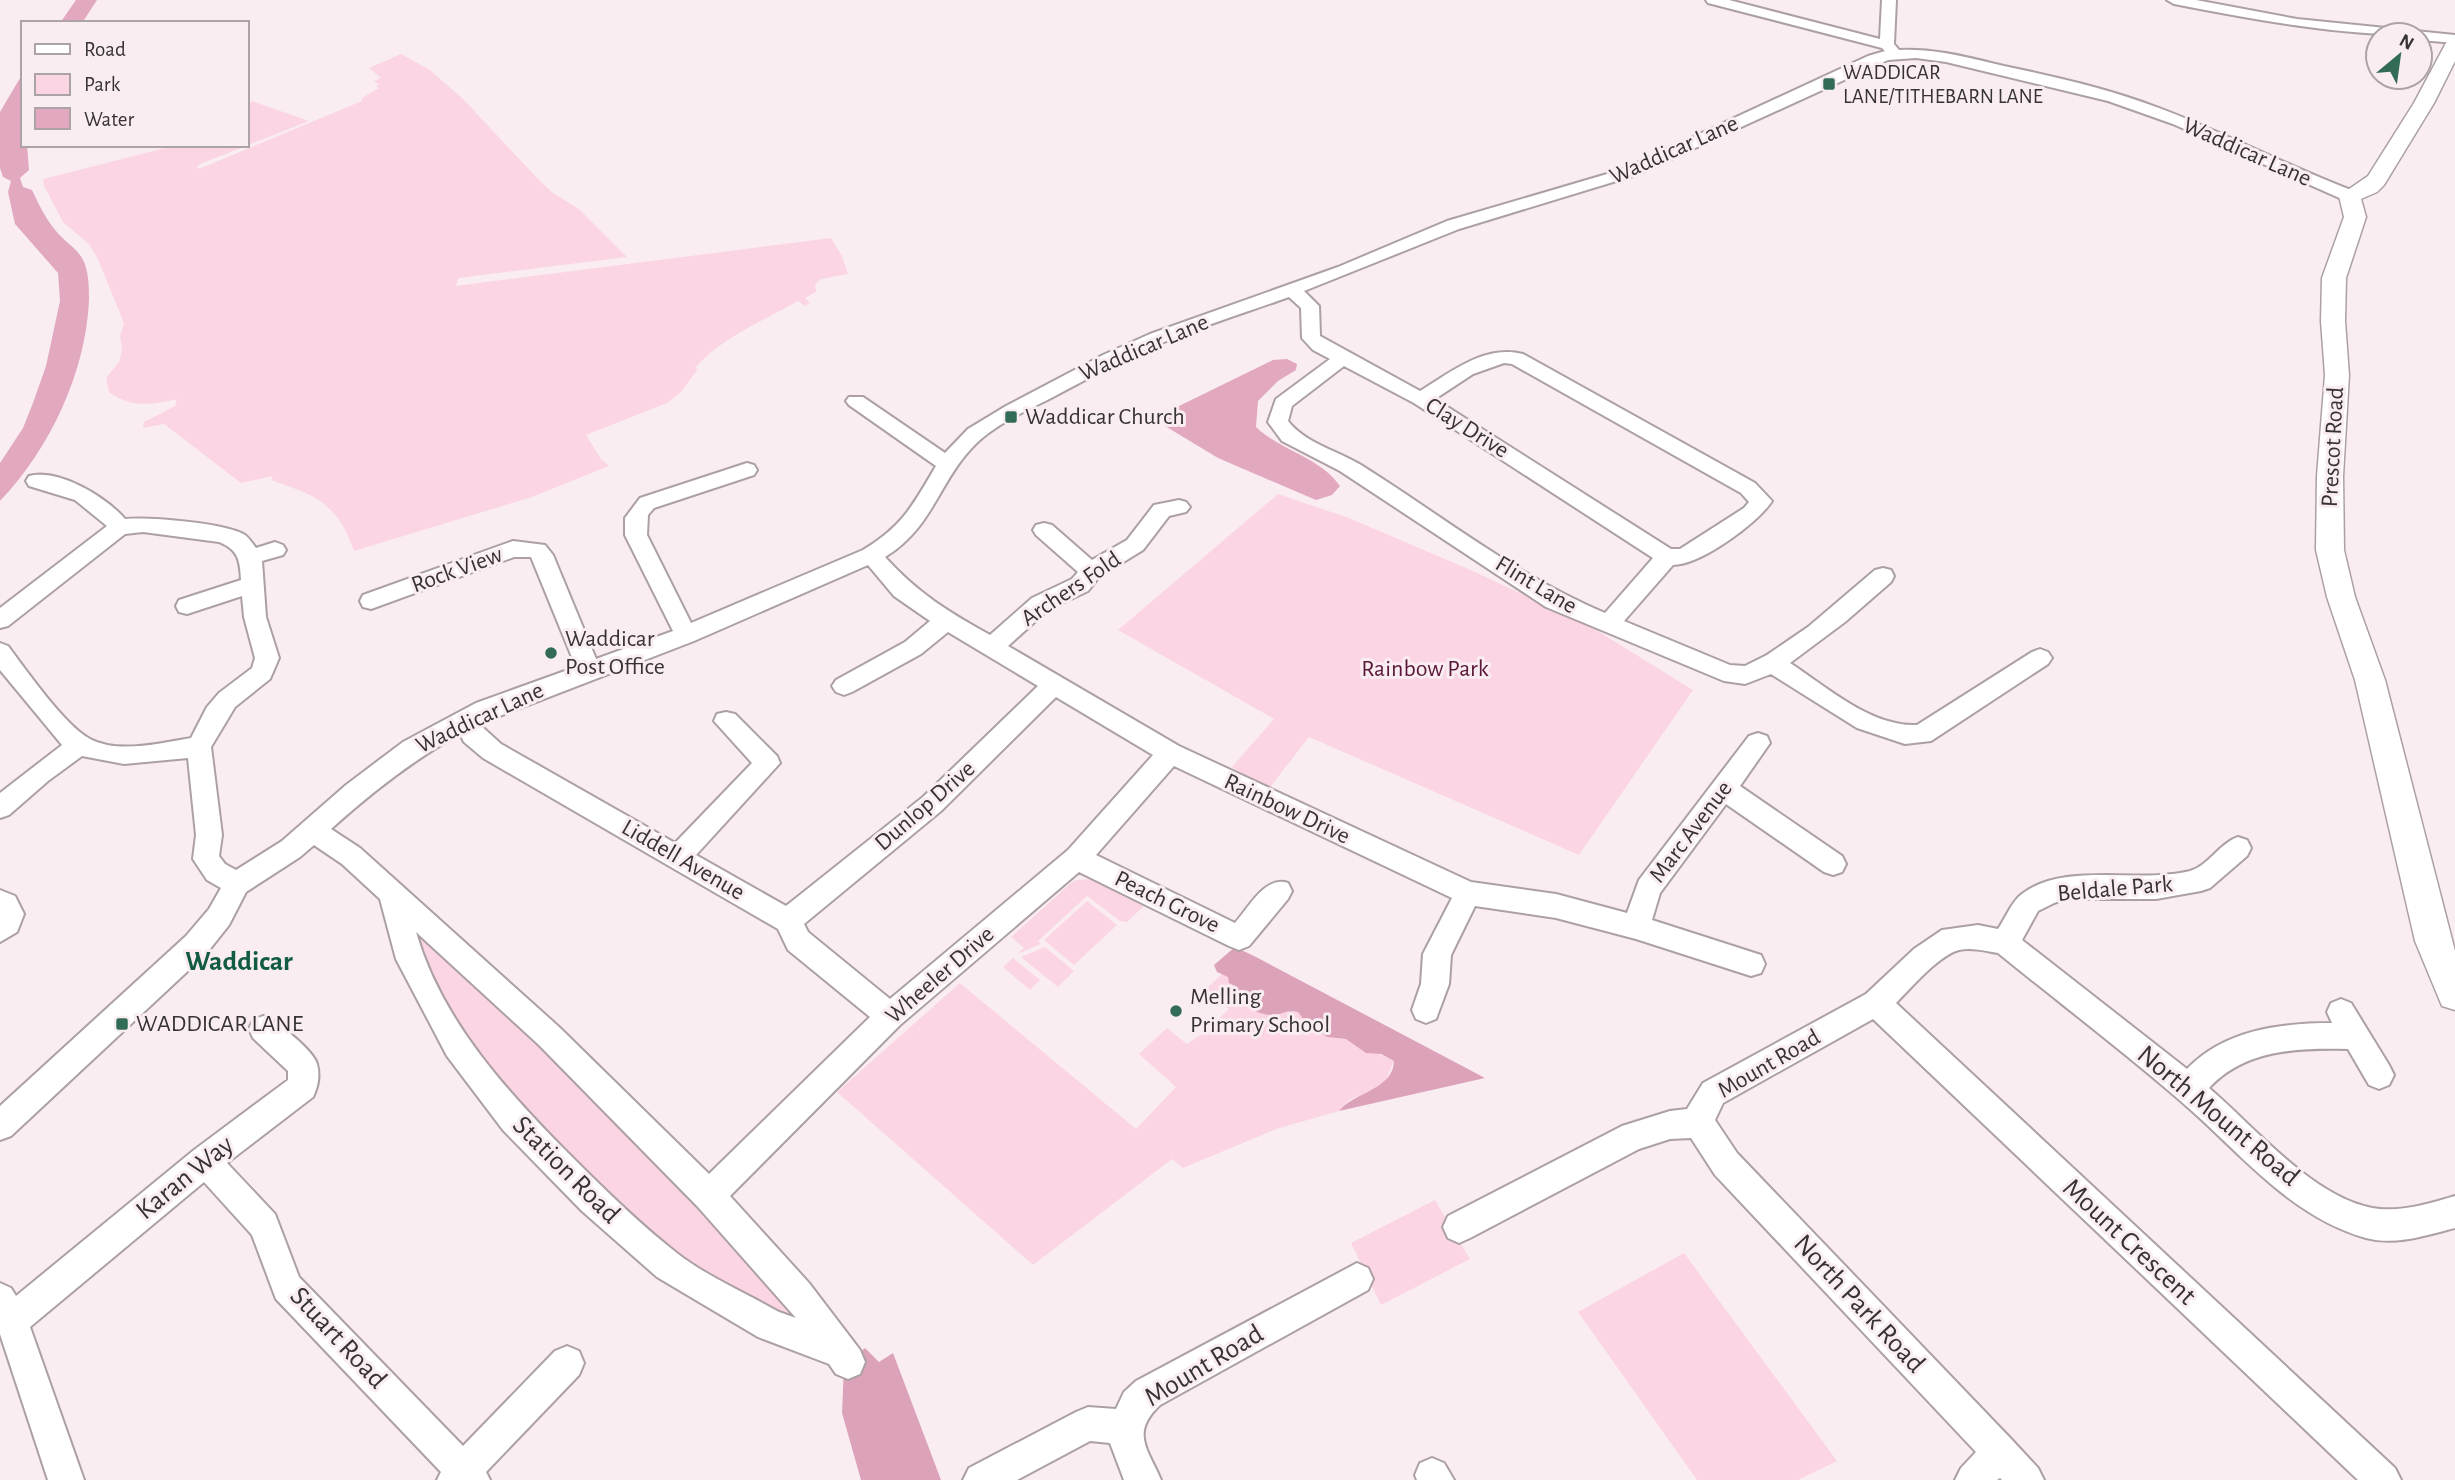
<svg xmlns="http://www.w3.org/2000/svg" width="2455" height="1480" font-family="'Alegreya Sans',sans-serif">
  <style>
    .green { fill: #fcd5e4 }
    .forest { fill: #dca2b9 }
    .water { fill: #e2a8bf }
    .lines { fill: none; stroke-linecap: round; stroke-linejoin: round }
    .minor-casing { stroke: #aca0a4; stroke-width: 4 }
    .major-casing { stroke: #aca0a4; stroke-width: 3 }
    .minor { fill: #fff; fill-rule: evenodd }
    .major { fill: #fff; fill-rule: evenodd }
    .poi-dot { fill: #326c56; stroke: #f9edf2; stroke-width: 2.5 }
    .labels { text-anchor: middle; dominant-baseline: central; stroke-width: 6; stroke-linejoin: round; paint-order: stroke }
    .far-poi-label { font-size: 21px; fill: #373334; stroke: #f9edf2; text-anchor: start }
    .street-label { font-size: 24px; fill: #373334; stroke: #f9edf2 }
    .poi-label { font-size: 24px; fill: #373334; stroke: #f9edf2; text-anchor: start }
    .park-label { font-size: 24px; fill: #5a1739; stroke: #f9edf2 }
    .quarter-label { font-size: 28px; font-weight: bold; fill: #125b43; stroke: #f9edf2 }
    .near-street-label { font-size: 28px; fill: #373334; stroke: #f9edf2 }
  </style>
  <rect width="100%" height="100%" fill="#f9edf2"/>
  <!-- green -->
  <path class="green" d="M401,54L430,70L464,100L537,178L553,193L579,209L627,257L458,278L456,286L831,238L842,256L848,274L821,279L815,284L816,292L805,298L810,303L805,306L798,301C765,320 720,338 695,368L698,369L681,392L667,403L586,435L601,459L609,466L532,497L354,551C337,503 317,496 271,480L273,476L241,483L164,424L143,428L144,422L175,406L177,399C153,405 130,408 109,392L106,378L119,362L122,350L120,336L124,323L97,257L89,244L63,222L44,186L43,179L177,145H247V104L252,101L309,121L205,162L197,166L199,169L362,101V98L379,88L376,86L379,84L374,81L381,78L369,68Z
    M1278,494L1349,518L1473,571L1588,625L1693,690L1579,855L1309,737L1267,791L1232,767L1274,719L1118,630Z
    M1093,879L1146,904L1127,922L1120,921L1087,896L1038,941L1041,944L1017,954L1024,948L1011,937L1070,884L1076,880Z
    M1087,901L1117,925L1074,965L1044,940Z
    M401,903L839,1351L717,1294L572,1179L457,1047Z
    M1045,947L1074,971L1058,987L1021,957Z
    M1013,958L1040,980L1030,990L1003,967Z
    M1222,974L1229,977L1232,984L1262,1013L1268,1015L1283,1011L1298,1012L1306,1023L1327,1037L1346,1039L1394,1061L1386,1080L1375,1089L1349,1100L1339,1111L1276,1129L1183,1168L1172,1159L1033,1265L837,1092L960,983L1136,1129L1176,1087L1139,1054L1167,1028L1187,1044L1206,1031L1229,1009L1206,989Z
    M1435,1200L1470,1259L1381,1305L1351,1243Z
    M1684,1253L1837,1461L1798,1480H1697L1578,1312Z"/>
  <!-- forest -->
  <path class="forest" d="M1235,947L1256,957L1485,1078L1339,1111C1354,1092 1393,1090 1394,1061L1381,1054L1366,1053L1346,1039L1327,1037L1306,1023L1298,1012C1287,1009 1281,1015 1270,1015C1259,1015 1244,1005 1236,997L1237,987L1229,983L1228,977L1217,972L1214,965Z
    M865,1348L879,1362L893,1353L941,1480H861L842,1413L844,1366Z"/>
  <!-- water -->
  <path class="water" d="M76,0H97L82,23H60Z
    M23,73V145H27L29,170L20,178L23,187L32,190C39,205 46,219 56,231C64,241 76,248 82,258C89,270 89,287 89,300C86,372 50,449 0,501V463L23,428L33,403L46,366L60,301L58,273L15,224L8,192L11,181L3,177L0,168V112Z
    M1287,359L1297,364L1296,370L1278,381L1258,401L1256,427C1281,451 1320,457 1340,486L1332,495L1316,500L1218,458L1165,426L1163,417L1177,407L1273,360Z"/>
  <g class="lines">
    <!-- minor casing -->
    <g class="minor-casing">
      <path id="minor" d="M1706,0H1729L1880,39L1882,0H1896L1894,44L1899,50C1935,48 1970,58 2004,66C2057,77 2109,89 2159,108C2226,133 2289,167 2356,192L2358,196L2356,200H2344L2173,124L2108,101L1946,62L1916,58L1888,60L1636,175L1459,229L1304,291L1319,306L1320,336L1420,391C1451,372 1485,344 1523,354L1755,483L1772,501C1757,524 1700,565 1673,565L1624,621L1730,665L1745,666L1767,655L1808,627L1875,570L1883,568L1891,570L1894,576L1891,582L1845,622L1790,663C1827,687 1871,727 1917,725L2032,652L2040,649L2048,652L2052,658L2048,664L1931,741L1905,744L1857,728L1771,674L1745,684L1724,681L1546,607L1340,471L1282,441L1268,422L1276,399L1330,359L1313,350L1302,338L1301,308L1289,297C1247,312 1205,325 1164,342C1126,357 1091,377 1055,396C1030,409 1002,421 981,439C939,476 936,526 885,557C919,594 947,611 990,635L1032,598L1072,579L1078,572L1036,535L1033,530L1036,525L1044,523L1052,525L1092,560L1127,540L1154,505L1179,500L1186,502L1190,507L1186,512L1169,516L1143,550L1099,577L1088,591L1048,610L1008,646L1179,746L1471,882L1556,894L1627,913L1639,880L1749,736L1758,733L1767,736L1770,743L1740,786L1842,856L1846,864L1842,872L1833,875L1824,872L1726,804L1660,893L1652,920L1761,955L1765,964L1761,973L1751,976L1636,939L1556,918L1475,906L1451,955L1449,984L1436,1019L1426,1023L1416,1019L1412,1010L1421,984L1423,954L1452,898L1174,766L1096,855L1235,923C1249,907 1266,875 1288,883L1292,891L1288,899L1249,946L1239,950L1229,946L1079,872L900,1025L730,1196L809,1283L860,1350L865,1362L860,1374L848,1379L836,1374L829,1364L758,1337L657,1277L582,1211L503,1130L447,1056L396,959L380,899L342,864L314,845L300,857L246,892L229,925L206,954L11,1136L0,1140V1106L186,936L209,909L221,888L207,880L193,859L196,835L188,758L124,764L82,756L48,781L9,815L0,818V793L62,745L0,670V643L8,646C26,670 65,726 90,739C118,754 161,743 191,738L207,707L219,693L252,668L255,658L244,617L242,596L187,614L179,612L176,606L179,600L241,580C240,561 239,550 219,542L143,532L125,534L8,626L0,628V608L107,526L75,500L29,486L26,481L29,476C59,468 106,497 125,519C149,517 226,523 245,535C249,538 253,544 256,548L275,542L283,545L286,550L283,555L262,561L266,617L279,658L270,679L235,707L211,747L222,835L219,856L225,864L236,870L282,841L346,785L403,742L476,703L576,667L531,557H514L371,609L363,607L360,601L363,595L513,541L545,545L553,555L596,659L673,631L625,535V518L640,498L747,463L754,465L757,470L754,475L654,508L648,515L647,535L691,623L863,550C903,526 913,505 936,466L849,405L846,401L849,397H863L945,453L968,429L1006,406L1103,355L1150,334L1338,267L1447,221L1624,169L1868,56L1885,51L1882,48L1708,3ZM1504,363L1512,364L1741,493L1749,502L1744,508L1680,549H1671L1435,399L1473,374ZM1344,366L1414,403L1653,558L1605,613C1518,577 1441,515 1361,465C1338,451 1305,443 1288,421L1292,406ZM868,565L894,596L930,621L905,642L836,680L832,686L836,692L844,695L852,692L921,654L948,632L1038,686L923,797L786,906L696,855L780,763L777,756L735,714L726,712L717,714L714,721L752,763L675,843L501,744L479,724L694,641ZM1056,697L1153,755L1068,850L890,999L808,932L804,924L941,811ZM460,734L464,742L483,758L778,929L788,950L870,1017L709,1174L559,1027L360,848L331,829C372,792 413,760 460,734ZM416,932L539,1045L698,1207L796,1318L779,1312C746,1293 708,1277 678,1254C642,1226 608,1193 576,1161C511,1096 442,1023 416,932Z
        M2167,0H2196L2297,19L2455,35V43L2420,40V35C2337,35 2256,20 2174,4Z
        M2238,837L2247,840L2251,848L2247,856L2210,888L2201,891L2156,899H2065L2054,903L2038,911L2022,940L2187,1069C2224,1030 2280,1023 2332,1023L2327,1012L2331,1003L2341,999L2351,1003L2389,1065L2394,1075L2389,1085L2379,1089L2369,1085L2348,1049C2298,1048 2245,1049 2209,1088C2255,1127 2317,1203 2380,1209C2406,1211 2431,1203 2455,1196V1228C2427,1235 2396,1246 2366,1238C2287,1216 2236,1147 2176,1097C2118,1047 2057,1001 1998,953C1985,951 1972,947 1959,950C1939,955 1911,988 1896,1003L2395,1468L2401,1480H2358L1873,1019L1723,1103L1715,1120L1737,1153L2012,1440L2038,1468L2044,1480H2002L2000,1478L1997,1480H1955L1961,1468L1976,1452L1715,1175L1691,1138L1670,1139L1639,1149L1470,1238L1459,1243L1448,1238L1443,1227L1448,1216L1622,1126L1670,1111L1687,1109L1703,1083L1866,994L1914,949L1942,930L1978,925L1998,929C2005,919 2012,901 2022,894C2065,861 2138,884 2190,871C2208,866 2220,843 2238,837Z
        M0,890L15,896L24,914L17,932L0,942Z
        M263,1016C277,1021 313,1050 317,1064C320,1075 318,1087 313,1097L227,1163L275,1214L299,1277L463,1446L555,1351L567,1346L579,1351L584,1363L579,1375L486,1472L490,1480H437L441,1472L276,1299L252,1235L204,1182L30,1327L84,1480H48L0,1334V1283L11,1288L16,1296L194,1150L288,1080V1071L253,1038L249,1029L253,1020Z
        M1357,1263L1368,1268L1373,1279L1368,1290L1160,1405C1130,1433 1148,1449 1161,1480H1124L1110,1443L1090,1441L1017,1480H963L969,1468L1076,1412L1088,1407L1116,1409L1124,1392L1136,1381Z
        M1432,1458L1444,1463L1454,1480H1417L1415,1475L1420,1463Z"/>
    </g>
    <!-- major casing -->
    <g class="major-casing">
      <path id="major" d="M2455,37V61L2434,103L2384,185L2377,192L2361,199L2366,217L2346,278L2345,321L2349,375L2343,476L2344,550L2355,597L2385,680L2455,951V1010L2442,1006L2415,941L2355,680L2327,597L2316,550L2317,476L2325,375L2321,321L2322,278L2344,217L2339,196L2368,176L2414,103L2446,43Z"/>
    </g>
    <!-- minor -->
    <use href="#minor" class="minor"/>
    <!-- major -->
    <use href="#major" class="major"/>
  </g>
  <!-- markers -->
  <g class="poi-dot">
    <rect x="1822" y="77" width="14" height="14" rx="3.5"/>
    <rect x="1004" y="410" width="14" height="14" rx="3.5"/>
    <circle cx="551" cy="653" r="7"/>
    <circle cx="1176" cy="1011" r="7"/>
    <rect x="115" y="1017" width="14" height="14" rx="3.5"/>
  </g>
  <g class="labels">
    <!-- far-poi labels -->
    <g class="far-poi-label">
      <text x="1843" y="72">WADDICAR<tspan x="1843" dy="24">LANE/TITHEBARN LANE</tspan></text>
    </g>
    <!-- street labels -->
    <g class="street-label">
      <text transform="translate(1674 150) rotate(-24)">Waddicar Lane</text>
      <text transform="translate(2247 152) rotate(24)">Waddicar Lane</text>
      <text transform="translate(1144 348) rotate(-23)">Waddicar Lane</text>
      <text transform="translate(1467 428) rotate(32)">Clay Drive</text>
      <text transform="translate(2333 447) rotate(-87)">Prescot Road</text>
      <text transform="translate(457 570) rotate(-20)">Rock View</text>
      <text transform="translate(1536 585) rotate(31)">Flint Lane</text>
      <text transform="translate(1071 589) rotate(-34)">Archers Fold</text>
      <text transform="translate(480 718) rotate(-25)">Waddicar Lane</text>
      <text transform="translate(925 806) rotate(-41)">Dunlop Drive</text>
      <text transform="translate(1287 809) rotate(25)">Rainbow Drive</text>
      <text transform="translate(1691 832) rotate(-53)">Marc Avenue</text>
      <text transform="translate(683 860) rotate(30)">Liddell Avenue</text>
      <text transform="translate(2115 889) rotate(-5)">Beldale Park</text>
      <text transform="translate(1167 902) rotate(26)">Peach Grove</text>
      <text transform="translate(940 975) rotate(-41)">Wheeler Drive</text>
      <text transform="translate(1769 1064) rotate(-30)">Mount Road</text>
    </g>
    <!-- poi labels -->
    <g class="poi-label">
      <text x="1025" y="417">Waddicar Church</text>
      <text x="565" y="639">Waddicar<tspan x="565" dy="28">Post Office</tspan></text>
      <text x="1190" y="997">Melling<tspan x="1190" dy="28">Primary School</tspan></text>
      <text x="136" y="1024">WADDICAR LANE</text>
    </g>
    <!-- park labels -->
    <g class="park-label">
      <text x="1425" y="669">Rainbow Park</text>
    </g>
    <!-- quarter labels -->
    <g class="quarter-label">
      <text x="239" y="962">Waddicar</text>
    </g>
    <!-- near-street labels -->
    <g class="near-street-label">
      <text transform="translate(2218 1116) rotate(40)">North Mount Road</text>
      <text transform="translate(566 1170) rotate(45)">Station Road</text>
      <text transform="translate(185 1178) rotate(-39)">Karan Way</text>
      <text transform="translate(2129 1242) rotate(43)">Mount Crescent</text>
      <text transform="translate(1859 1304) rotate(47)">North Park Road</text>
      <text transform="translate(338 1338) rotate(47)">Stuart Road</text>
      <text transform="translate(1204 1366) rotate(-31)">Mount Road</text>
    </g>
  </g>
  <!-- legend -->
  <rect x="21" y="21" width="228" height="126" fill="#f9edf2" stroke="#aba3a6" stroke-width="2"/>
  <rect x="35" y="44" width="35" height="10" fill="#ffffff" stroke="#aba3a6" stroke-width="2"/>
  <text x="84" y="56" font-size="21" fill="#373334">Road</text>
  <rect x="35" y="74" width="35" height="21" fill="#fcd5e4" stroke="#aba3a6" stroke-width="2"/>
  <text x="84" y="91" font-size="21" fill="#373334">Park</text>
  <rect x="35" y="108" width="35" height="21" fill="#e2a8bf" stroke="#aba3a6" stroke-width="2"/>
  <text x="84" y="126" font-size="21" fill="#373334">Water</text>
  <!-- north arrow -->
  <g transform="translate(2399 56) rotate(29)"><circle r="33" fill="#f9edf2" stroke="#aba3a6" stroke-width="2"/>
  <path d="M0-5L12 26L0 18L-12 26Z" fill="#326c56"/>
  <text y="-10" font-size="19" font-weight="bold" text-anchor="middle" fill="#373334">N</text>
  </g>
</svg>
